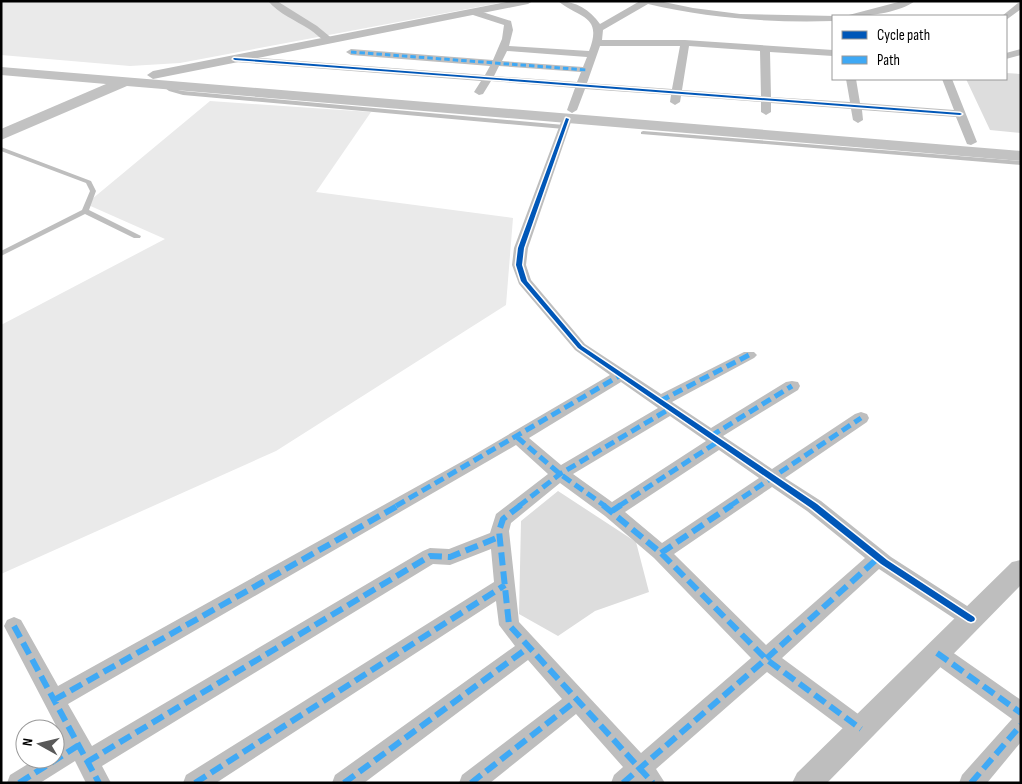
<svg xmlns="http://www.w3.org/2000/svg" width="1022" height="784" font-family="'Sofia Sans Condensed',sans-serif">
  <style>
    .green { fill: #eaeaea }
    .building { fill: #ddd }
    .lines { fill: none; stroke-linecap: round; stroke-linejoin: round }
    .service { fill: #bebebe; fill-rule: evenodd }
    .minor { fill: #bebebe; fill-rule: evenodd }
    .tertiary { fill: #bebebe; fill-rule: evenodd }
    .secondary { fill: #c2c2c2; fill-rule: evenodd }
    .quiet-far2 { stroke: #3fa9f5; stroke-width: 3; stroke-dasharray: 5.5 3; stroke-linecap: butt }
    .quiet-far1 { stroke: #3fa9f5; stroke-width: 5; stroke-dasharray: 10 5; stroke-linecap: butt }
    .quiet { stroke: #3fa9f5; stroke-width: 6; stroke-dasharray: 13 6; stroke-linecap: butt }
    .cycleway-casing { stroke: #fff; stroke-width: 3 }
    .cycleway { fill: #0057b8; fill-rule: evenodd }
  </style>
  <rect width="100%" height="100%" fill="#fff"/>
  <!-- green -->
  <path class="green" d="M1,1H510L180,63L130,66L1,55Z
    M210,101L371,112L316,192L513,218L506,305L276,451L1,574V325L165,239L86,204Z"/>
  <!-- building -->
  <path class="building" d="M1006,73L1021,74V133L990,130L966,79H1006Z
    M558,491L636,542L649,592L595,611L558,636L519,614L521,521Z"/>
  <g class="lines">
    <!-- service -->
    <path class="service" d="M161,83H165L173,89L183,91L564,125L567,127L564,129L183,95L169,91L161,85Z
      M643,131L1021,161V165L641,134V132Z
      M1,147L91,181L96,191L89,210L141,236L140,238H134L85,214L1,256V251L82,210L90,191L86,183L1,151Z"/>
    <!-- minor -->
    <path class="minor" d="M268,1H277L317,26L334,40L329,43C321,40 316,33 309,29C295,20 279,14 268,1Z
      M558,1C576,1 590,10 600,24L640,1H659L693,8L740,14L836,16H833V21C770,23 709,18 648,4L603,30L602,40H685L833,50V56L770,52L771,97L850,102L846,79H856L860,103L954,110L942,79H952L977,142L971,145L967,144L956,117L862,110L863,120L858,123L853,120L851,109L771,103V112L766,115L761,112V102L681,96L680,102L675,105L670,102L671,95L585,89L577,110L572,113L567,110L575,88L491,81L483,94L479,95L474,92L481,81L235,62L230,59L235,56L485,75L490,66L351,55L346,52L351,49L493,60L502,39L504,25L470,14L469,12L473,9L511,21L513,30L509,46L589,51C603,15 580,19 558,1ZM600,46H680L672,89L587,83ZM689,46L760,51L761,96L682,90ZM507,51L587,57L583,67L502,61ZM499,66L581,72L577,82L494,76Z
      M902,1H915C899,13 865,17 845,16Z
      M1018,3H1021V9L1006,20V16H1002Z
      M1021,49V55L1006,59V53Z
      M567,116L572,119L528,248L526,265L531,280L585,344L661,394L744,352H754L757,355L754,358L672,402L711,428L786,382L792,381L798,382L800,386L798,390L723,436L772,469L855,414L861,412L867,414L869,418L867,422L785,478L821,501L891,557L978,613L981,619L978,625L971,628L964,625L879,569L782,658L869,722L872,729L869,736L861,739L853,736L767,672L656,769L665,783H611L614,775L623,767L576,714L490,783H459L462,775L562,699L528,660L364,783H332L335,775L515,646L499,625L496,601L216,783H183L186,775L494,582L491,549L450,565L433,564L102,766L111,783H86L75,761L40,783H7L10,775L36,759H55V747L64,741L4,626L7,620L14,617L21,620L58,686L472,456L610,375L575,350L519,284L512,265L514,248L562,119ZM621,382L658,408L561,465L529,438ZM670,416L706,441L612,502L573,474ZM516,445L548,474L496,514L490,533L449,549L430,548L423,551L92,746L68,704ZM719,450L759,478L662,543L625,512ZM560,483L605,516L654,558L751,658L641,753L519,622L509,531L511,523ZM772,487L807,511L865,558L766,645L674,554Z
      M937,644L945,647L1021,700V742L987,783H959L962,775L1012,719L929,659L926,653L929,647Z"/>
    <!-- tertiary -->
    <path class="tertiary" d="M511,1H533L528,4L153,79L147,75L153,71Z
      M1021,560V585L827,783H792L797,773L1012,562Z"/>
    <!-- secondary -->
    <path class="secondary" d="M1,67L1021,151V161L127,86L1,140V129L106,84L1,75Z"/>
    <!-- quiet-far2 -->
    <path class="quiet-far2" d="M351,52L587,70"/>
    <!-- quiet-far1 -->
    <path class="quiet-far1" d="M660,401L749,355
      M711,436L792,386
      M517,437L560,474L605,506
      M396,506L621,375
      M519,506L560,474L671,408
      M619,506L719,441
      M730,506L861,418"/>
    <!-- quiet -->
    <path class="quiet" d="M521,505L503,519L499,531L509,625L653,783
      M603,505L661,553L766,659L861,729
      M612,511L621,505
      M661,553L732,505
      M14,626L99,783
      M937,653L1021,713
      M54,700L399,505
      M87,762L430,556L450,557L499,537
      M19,783L79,745
      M195,783L505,585
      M344,783L529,647
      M471,783L577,700
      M623,783L766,659L878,558
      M971,783L1021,725"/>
    <!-- cycleway casing -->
    <g class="cycleway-casing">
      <path id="cycleway" d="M234,58L960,113L962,114L960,115L235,60L233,59Z
        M566,118L569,119L524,248L522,265L527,281L582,346L817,504L887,560L974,617L975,619L974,621L971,622L968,621L881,564L811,508L578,348L521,281L516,265L518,248Z"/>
    </g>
    <!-- cycleway -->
    <use href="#cycleway" class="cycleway"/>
  </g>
  <!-- border -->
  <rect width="1022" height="784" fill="none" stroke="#000000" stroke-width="5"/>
  <!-- legend -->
  <rect x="832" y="15" width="175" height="65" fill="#ffffff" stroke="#999999"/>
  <rect x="842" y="31" width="25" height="8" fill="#0057b8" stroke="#999999"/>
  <text x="877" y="40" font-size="15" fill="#000000">Cycle path</text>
  <rect x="842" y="56" width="25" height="8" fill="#3fa9f5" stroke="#999999"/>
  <text x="877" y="65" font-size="15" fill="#000000">Path</text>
  <!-- north arrow -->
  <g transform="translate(40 744) rotate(278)"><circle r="24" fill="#ffffff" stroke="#999999"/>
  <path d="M0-4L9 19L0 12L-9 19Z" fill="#595959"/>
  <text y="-8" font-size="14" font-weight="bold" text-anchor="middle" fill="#000000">N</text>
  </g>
</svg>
